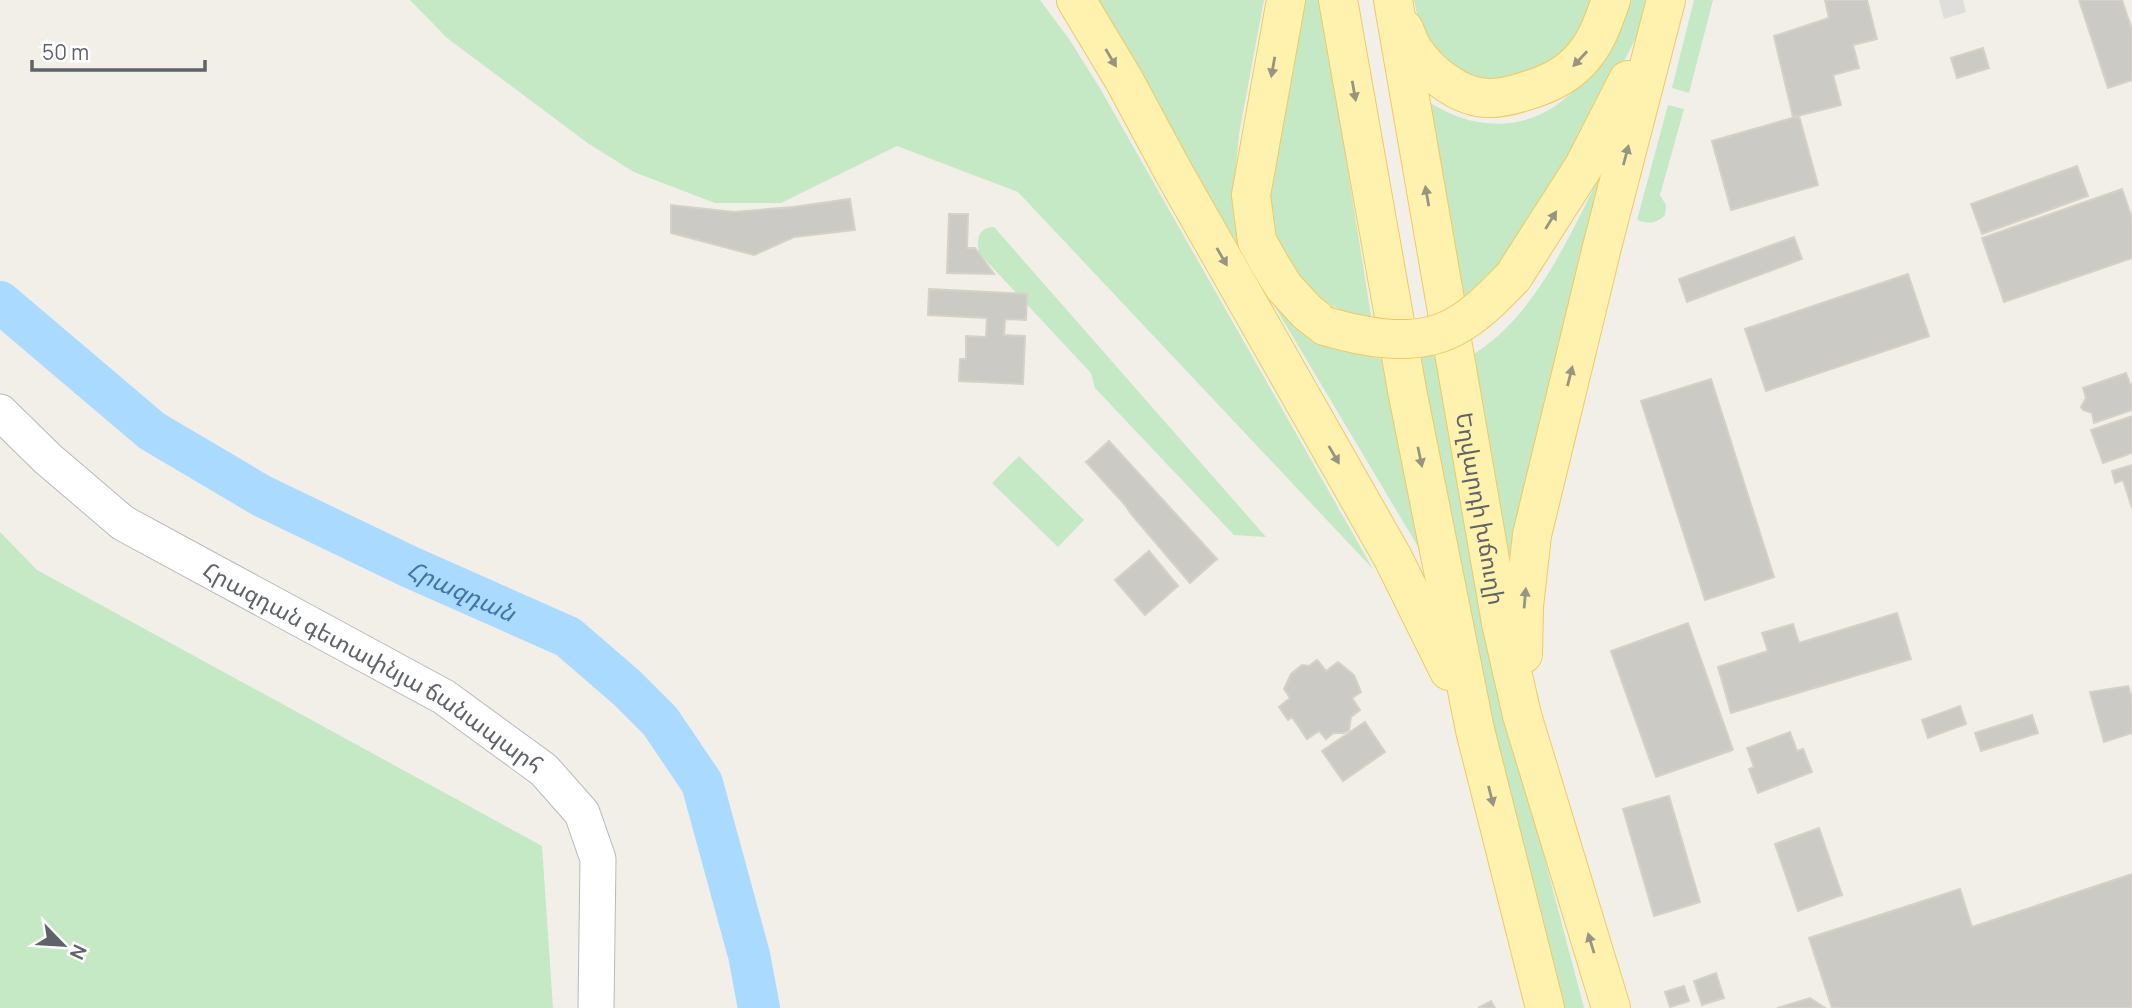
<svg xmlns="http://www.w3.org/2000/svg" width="2132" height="1008" font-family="Manrope,'Noto Sans Armenian',sans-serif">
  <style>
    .industrial { fill: #e0deda }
    .green { fill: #c5e8c5 }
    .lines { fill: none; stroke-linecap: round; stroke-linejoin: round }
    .river { stroke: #aadaff; stroke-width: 42 }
    .building { fill: #cccac5; stroke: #d6d1c6; stroke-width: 2 }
    .secondary-casing { stroke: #b6babf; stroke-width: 37 }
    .primary-casing { stroke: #f2c960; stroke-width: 40 }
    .secondary { stroke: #fff; stroke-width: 35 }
    .primary { stroke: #fff2af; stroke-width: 38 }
    .primary-bridge-casing { stroke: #f2c960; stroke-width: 40; stroke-linecap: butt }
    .primary-bridge { stroke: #fff2af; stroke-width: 38 }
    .oneway { fill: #979581 }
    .labels { text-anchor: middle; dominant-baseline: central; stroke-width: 7; stroke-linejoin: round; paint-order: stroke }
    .street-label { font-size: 23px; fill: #5f6368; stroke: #fff }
    .water-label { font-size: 24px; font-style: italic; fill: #4174aa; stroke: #fff }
  </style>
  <rect width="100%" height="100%" fill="#f1efe8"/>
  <!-- industrial -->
  <path class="industrial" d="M1939,0H1963L1966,12L1944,19Z"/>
  <!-- green -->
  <path class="green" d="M410,0H1040L1069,39L1101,90L1373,569L1018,192L897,146L781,203H715L634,172L589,144L447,38Z
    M1092,0H1264L1239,134L1236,166L1235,215L1350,352L1386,360L1423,555Z
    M1303,0H1321L1371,316C1366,316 1359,316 1354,315C1324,308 1290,273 1280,245C1274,229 1271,213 1269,196Z
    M1414,0H1598L1577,43L1530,73L1488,81L1462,72L1433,51L1420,28Z
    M1625,0H1651L1638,34L1610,88L1526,224L1489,277L1455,309L1422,97C1475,136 1540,134 1583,80C1590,72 1594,61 1598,52C1607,35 1616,17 1625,0Z
    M1694,0H1713L1689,93L1672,88Z
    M1668,105L1684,109L1660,195L1666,205L1665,215C1656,224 1649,224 1637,220Z
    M1607,161L1536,437L1507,570L1467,358C1536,320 1573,228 1607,161Z
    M994,227L1266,537L1234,535L1095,388L1091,373L979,253C977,239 977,228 994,227Z
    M1436,347L1508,719L1584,1008H1565L1489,721L1433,437L1420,350Z
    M1019,456L1084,520L1058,547L992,483Z
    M0,532L37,570L542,846L553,1008H0Z"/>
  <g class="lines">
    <!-- river -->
    <path class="river" id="s1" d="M0,302L152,431L262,496L410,567L568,637L627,688L660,721L702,783L749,955L759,1008"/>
  </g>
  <!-- building -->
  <path class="building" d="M1825,0H1867L1877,39L1853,45L1859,68L1833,75L1841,105L1793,117L1774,36L1829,18Z
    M2079,0H2122L2132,30V80L2108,88Z
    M1983,48L1989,68L1957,78L1951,58Z
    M1799,116L1818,185L1731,210L1712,141Z
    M2077,166L2088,196L1982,234L1971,204Z
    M2122,189L2132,218V258L2004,302L1982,238Z
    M850,199L855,230L794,237L754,255L671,233V205L734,212L793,207Z
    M949,214H968L967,248H975L994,274L947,273Z
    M1794,237L1802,259L1687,302L1679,279Z
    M1908,274L1929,336L1766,391L1745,329Z
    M929,289L1027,294L1026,320L1005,319L1004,335L1025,336L1023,384L959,381L960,359H966V336L986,337L987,318L928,315Z
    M2126,373L2130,384H2132V410L2094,423L2092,413L2083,410L2081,407L2086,398L2083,388Z
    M1711,379L1774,577L1705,600L1641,401Z
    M2132,416V453L2103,463L2091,430Z
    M1109,441L1217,559L1190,583L1131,514L1126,506L1086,462Z
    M2132,465V508L2123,480L2115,483L2112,471Z
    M1149,551L1178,586L1145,615L1115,580Z
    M1897,613L1911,659L1731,713L1718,667L1768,651L1762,633L1793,624L1799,643Z
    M1688,623L1733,750L1656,777L1611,651Z
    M1317,660L1326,671L1338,662L1354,675L1361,692L1352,698L1360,710L1351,717L1349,730L1344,733H1333L1326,739L1319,731L1307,739L1292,717L1288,720L1279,707L1290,698L1284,689L1291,674L1302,665L1309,666Z
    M2128,686L2132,698V733L2104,742L2090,692Z
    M1960,706L1966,724L1928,738L1922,720Z
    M2032,715L2038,733L1981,751L1975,733Z
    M1365,722L1385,752L1343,781L1322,751Z
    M1790,732L1797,751L1803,749L1812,772L1758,793L1749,769L1754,767L1747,748Z
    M1669,796L1700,902L1654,916L1623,809Z
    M1819,828L1842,895L1798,911L1775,844Z
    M2132,874V1008H1832L1809,938L1960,889L1972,927Z
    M1716,973L1724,998L1702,1005L1694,981Z
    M1684,986L1689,1001L1670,1007L1665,992Z
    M1810,998L1825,1008H1777Z
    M1491,1001L1495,1008H1478Z"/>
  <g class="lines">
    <!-- secondary casing -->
    <g class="secondary-casing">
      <g id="secondary">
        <path id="s2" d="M0,412L48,459L123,523L444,697L544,770L582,813L598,859L596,1008"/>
      </g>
    </g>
    <!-- primary casing -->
    <g class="primary-casing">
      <g id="primary">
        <path d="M1076,0L1124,80L1174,173L1393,558L1449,671"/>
        <path d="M1286,0L1251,195L1257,241L1271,266L1284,287L1307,312L1325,326"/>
        <path d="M1338,0L1407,390L1475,730L1545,1008"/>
        <path id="s3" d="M1393,0L1501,623L1522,715L1611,1008"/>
        <path d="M1404,29C1407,36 1409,43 1413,49C1428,73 1462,100 1492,98C1504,98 1517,94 1529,90C1549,84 1569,74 1583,57C1597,41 1604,20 1611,0"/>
        <path d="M1513,277L1584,166L1628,80"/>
        <path d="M1523,654L1524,606L1532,535L1602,247L1666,0"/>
      </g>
    </g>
    <!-- secondary -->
    <use href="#secondary" class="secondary"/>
    <!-- primary -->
    <use href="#primary" class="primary"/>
    <!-- primary-bridge casing -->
    <g class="primary-bridge-casing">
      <path id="primary-bridge" d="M1325,326C1366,338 1420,349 1459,324C1480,312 1496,294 1513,277"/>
    </g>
    <!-- primary-bridge -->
    <use href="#primary-bridge" class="primary-bridge"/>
  </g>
  <!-- one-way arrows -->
  <defs><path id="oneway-solid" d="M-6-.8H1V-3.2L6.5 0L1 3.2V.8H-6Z" transform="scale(1.75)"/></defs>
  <g class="oneway">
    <use href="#oneway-solid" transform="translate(1111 58) rotate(59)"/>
    <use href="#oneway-solid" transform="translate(1580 59) rotate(133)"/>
    <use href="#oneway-solid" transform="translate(1273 67) rotate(100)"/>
    <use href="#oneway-solid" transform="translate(1354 91) rotate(80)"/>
    <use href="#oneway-solid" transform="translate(1626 155) rotate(-75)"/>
    <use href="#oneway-solid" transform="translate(1427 196) rotate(-100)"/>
    <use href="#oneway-solid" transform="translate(1551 220) rotate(-58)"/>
    <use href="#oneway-solid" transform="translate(1222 257) rotate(60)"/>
    <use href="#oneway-solid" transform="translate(1570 376) rotate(-76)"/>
    <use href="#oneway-solid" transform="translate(1334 455) rotate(60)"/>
    <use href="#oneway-solid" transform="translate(1420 457) rotate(78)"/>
    <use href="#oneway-solid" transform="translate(1525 598) rotate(-85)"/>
    <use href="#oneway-solid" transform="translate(1491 796) rotate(76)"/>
    <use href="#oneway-solid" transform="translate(1591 943) rotate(-107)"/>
  </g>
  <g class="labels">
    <!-- street labels -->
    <g class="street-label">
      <text stroke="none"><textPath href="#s3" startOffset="516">Եղվարդի խճուղի</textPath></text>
      <text stroke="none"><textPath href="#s2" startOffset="455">Հրազդան գետափնյա ճանապարհ</textPath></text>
    </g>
    <!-- water labels -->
    <g class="water-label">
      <text stroke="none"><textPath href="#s1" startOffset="548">Հրազդան</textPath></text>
    </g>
  </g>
  <!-- north arrow -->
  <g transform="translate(63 945) rotate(115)" stroke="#ffffff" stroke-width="5" paint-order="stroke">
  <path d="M0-5L12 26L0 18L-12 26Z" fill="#5f6368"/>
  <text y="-10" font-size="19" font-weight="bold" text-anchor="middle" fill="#5f6368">N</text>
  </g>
  <!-- scale -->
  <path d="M32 60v10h173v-10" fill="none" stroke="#5f6368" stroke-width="3.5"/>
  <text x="42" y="60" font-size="21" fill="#5f6368" stroke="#ffffff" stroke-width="5" paint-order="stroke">50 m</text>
</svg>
